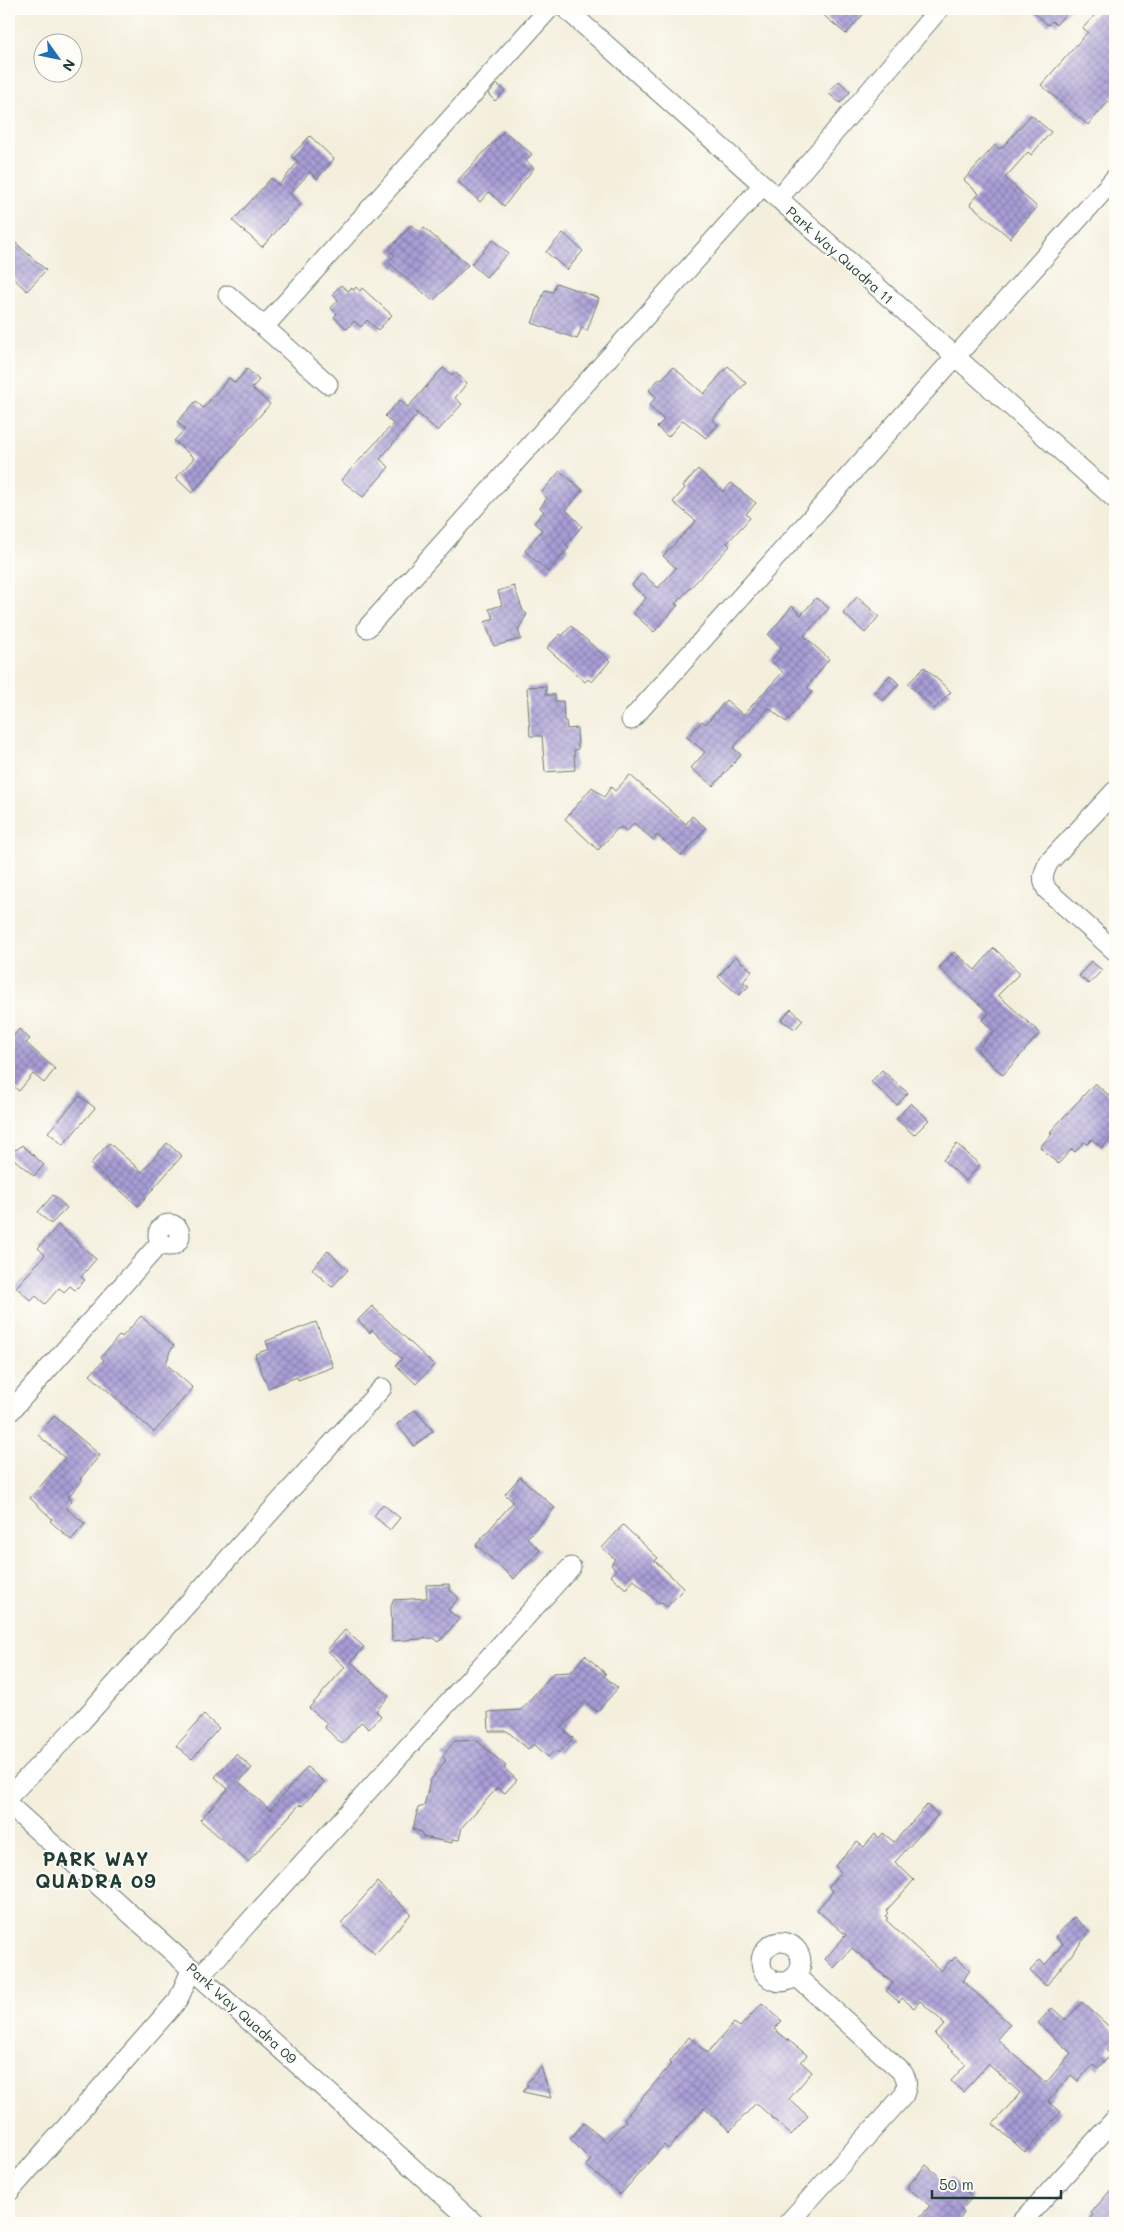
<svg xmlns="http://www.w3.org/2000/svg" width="1124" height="2232" font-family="Mali,sans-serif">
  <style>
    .building { fill: url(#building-cross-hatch) }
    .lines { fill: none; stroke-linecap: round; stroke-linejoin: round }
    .minor-casing { stroke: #6a7b6f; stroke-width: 21 }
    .minor { stroke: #fff; stroke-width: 19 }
    .labels { text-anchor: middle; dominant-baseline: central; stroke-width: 4; stroke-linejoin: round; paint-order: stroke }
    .street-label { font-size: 14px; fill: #1f3d34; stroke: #fdfcf7 }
    .district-label { font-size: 19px; font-weight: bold; letter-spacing: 1px; fill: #1f3d34; stroke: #fdfcf7 }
  </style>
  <defs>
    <pattern id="building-cross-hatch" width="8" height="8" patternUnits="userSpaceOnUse" patternTransform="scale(1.25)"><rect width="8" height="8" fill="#a89dd6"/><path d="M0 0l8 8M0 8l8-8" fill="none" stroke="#8881ae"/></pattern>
  </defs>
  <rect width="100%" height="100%" fill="#fdfcf7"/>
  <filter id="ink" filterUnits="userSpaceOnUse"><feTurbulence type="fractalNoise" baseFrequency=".02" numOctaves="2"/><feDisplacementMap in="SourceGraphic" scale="10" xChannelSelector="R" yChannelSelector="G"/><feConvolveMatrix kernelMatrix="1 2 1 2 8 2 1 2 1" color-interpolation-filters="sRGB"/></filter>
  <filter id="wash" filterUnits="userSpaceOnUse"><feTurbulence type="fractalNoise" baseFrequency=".0096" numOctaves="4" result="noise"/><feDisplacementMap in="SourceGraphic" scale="20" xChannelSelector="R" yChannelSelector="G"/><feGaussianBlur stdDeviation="1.12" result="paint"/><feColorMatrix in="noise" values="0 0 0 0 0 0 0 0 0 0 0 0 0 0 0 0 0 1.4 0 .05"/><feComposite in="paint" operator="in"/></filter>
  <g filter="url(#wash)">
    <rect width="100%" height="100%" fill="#f4efdd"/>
    <g id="blocks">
      <!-- building -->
      <path class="building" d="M816,9H868L846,34Z
        M1030,9H1070L1056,25L1052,21L1048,25Z
        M1100,9H1115V94L1088,125L1041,85L1088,32L1083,28Z
        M839,81L850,92L840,103L828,93Z
        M497,84L505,91L495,101L488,94Z
        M1031,115L1051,132L1031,155L1028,152L1005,178L1037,207L1010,238L970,204L979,194L964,180L995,145L999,149L1002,148Z
        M504,131L532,154L526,161L534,168L504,206L489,192L480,202L457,181Z
        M310,136L334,159L317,179L310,172L290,194L301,204L262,247L233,221L271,178L279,185L298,162L291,156Z
        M411,225L420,232L424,228L468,265L433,301L388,262L395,255L389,250Z
        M563,233L583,251L567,270L546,252Z
        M9,237L46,270L27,291L9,274Z
        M493,240L508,253L486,277L471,264Z
        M556,283L599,298L587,331L582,327L577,339L532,323L545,290L553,292Z
        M341,285L348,291L351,288L354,290L356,287L360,291L362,288L392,315L378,330L367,320L361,327L354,321L347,329L334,317L337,314L331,308L338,300L332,294Z
        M728,366L746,383L712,420L718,425L706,438L683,420L668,437L657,427L664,420L649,406L656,397L649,390L660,378L662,379L673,367L704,394Z
        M443,368L452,375L455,372L467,383L455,398L462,404L438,431L415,411L417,415L380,459L389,467L363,497L341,480L393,424L385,416L400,400L408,407Z
        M247,369L259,380L252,388L270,404L192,493L176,478L194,458L174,441L185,429L177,422L196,401L203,408L229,378L235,383Z
        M698,469L723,492L731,483L756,503L746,514L750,518L727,543L730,546L675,604L678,605L654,632L633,613L646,598L632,585L642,573L658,588L676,568L663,556L696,521L673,502L685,488L683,486Z
        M560,471L583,490L566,510L582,526L566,545L569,548L548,572L525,551L542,530L534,523L544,511L540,508L547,498L541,493Z
        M514,586L523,611L527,614L518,630L521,639L494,646L485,622L494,618L489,609L502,605L498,591Z
        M857,597L879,616L865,633L843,613Z
        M816,598L829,608L804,636L829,659L807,688L812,692L786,722L769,708L733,748L741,755L713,786L691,768L705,752L687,737L702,721L706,724L726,700L743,715L783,672L771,661L782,648L768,635L792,606L801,615Z
        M571,626L610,661L592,682L588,679L585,682L547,648L560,634L562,636Z
        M924,667L951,692L934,709L908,684Z
        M890,675L899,684L883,701L874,692Z
        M546,686V695H555V701H563L564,721H566L567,729L577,728L578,749L574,750L575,770L545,772L542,736H530L527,687Z
        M630,775L686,824L692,816L706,828L682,856L657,835L653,840L634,823L627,832L621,827L619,829L618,828L598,850L565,819L592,787L604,797L611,787L615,791Z
        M994,948L1020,973L998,995L1040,1033L1003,1075L977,1050L994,1031L982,1020L989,1013L939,968L954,952L975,970Z
        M735,956L752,971L743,982L749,986L739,995L718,977Z
        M1091,961L1102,970L1089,984L1079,976Z
        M791,1009L803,1020L795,1029L781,1020Z
        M19,1029L30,1039L26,1043L55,1069L44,1083L33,1074L19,1091L9,1082V1041Z
        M882,1070L908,1093L897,1105L871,1082Z
        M1095,1083L1115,1101V1133L1102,1148L1092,1139L1087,1144L1084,1142L1075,1152L1072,1149L1058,1164L1040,1147L1052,1134L1050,1132Z
        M80,1096L95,1108L63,1145L48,1132Z
        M911,1103L929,1120L914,1135L896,1119Z
        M109,1143L142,1172L167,1143L182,1156L138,1206L90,1164Z
        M957,1144L980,1165L966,1181L943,1160Z
        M22,1145L44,1165L34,1176L9,1155V1150L18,1149Z
        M53,1195L67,1208L51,1224L38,1212Z
        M58,1225L96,1259L81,1277L85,1280L75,1290L70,1286L64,1292L59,1288L45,1304L36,1296L31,1301L16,1287L45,1255L38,1248Z
        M328,1251L348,1270L332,1287L312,1269Z
        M372,1306L434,1365L416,1384L396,1365L402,1359L372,1330L370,1333L358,1320Z
        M141,1316L174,1346L170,1351L166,1364L193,1388L154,1432L90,1375L104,1360L101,1357L120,1335L122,1337Z
        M316,1322L333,1367L298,1380L297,1377L268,1388L255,1354L269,1349L266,1341Z
        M415,1410L433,1431L414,1446L397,1424Z
        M54,1416L100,1455L80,1479L82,1481L68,1497L72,1501L66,1508L85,1524L71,1540L50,1521L52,1519L30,1498L65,1458L38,1435Z
        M520,1477L555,1508L527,1538L540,1550L514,1579L476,1545L513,1502L505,1494Z
        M383,1504L400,1518L390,1530L374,1516Z
        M623,1525L658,1558L655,1561L684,1588L667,1607L661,1602L659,1604L634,1580L626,1589L611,1576L616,1570L611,1565L615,1559L602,1548Z
        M449,1584L450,1590L459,1598L448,1610L459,1619L439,1642L434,1638L392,1641L391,1606L393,1600L427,1598L426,1585Z
        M345,1630L364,1647L351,1662L389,1696L376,1711L381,1716L369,1729L361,1722L342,1744L324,1727L327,1723L309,1708L345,1667L327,1650Z
        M585,1655L606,1674L604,1676L618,1688L597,1712L585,1702L562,1728L573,1738L559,1753L555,1750L548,1757L534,1744L528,1749L507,1731H489L488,1712L521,1710L553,1673L571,1672Z
        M204,1715L219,1728L192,1759L176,1746Z
        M476,1740L506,1766L504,1768L517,1780L505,1793L497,1788L462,1827L459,1840L452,1839V1843L423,1837L421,1832L413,1829L418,1808L424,1806L430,1781L446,1760L442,1756L455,1741Z
        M236,1754L252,1768L239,1782L270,1810L307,1767L324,1782L302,1806L300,1804L248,1862L200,1820L228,1789L215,1777Z
        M927,1805L938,1815L895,1862L914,1880L886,1911L888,1913L885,1916L888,1918L886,1920L941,1971L951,1960L952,1961L955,1957L970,1970L963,1981L1010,2024L997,2039L1046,2083L1071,2053L1038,2023L1052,2008L1066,2020L1082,2002L1115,2032V2039L1106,2050L1110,2055L1098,2069L1093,2065L1078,2081L1071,2075L1048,2101L1061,2112L1025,2152L993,2124L1020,2093L988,2064L963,2092L951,2081L966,2064L935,2035L944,2025L941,2020L920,2001L914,2008L902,1998L899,2002L886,1991L893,1983L852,1948L834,1968L825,1959L846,1935L817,1910L833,1891L828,1887L841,1872L835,1866L857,1842L864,1847L875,1834L879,1838L883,1833L894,1842Z
        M377,1882L411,1914L375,1954L341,1923Z
        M1074,1917L1090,1932L1046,1986L1030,1971L1040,1960L1045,1965L1063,1944L1055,1937Z
        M762,2003L782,2021L774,2029L807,2055L801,2062L812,2072L789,2099L808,2116L791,2135L756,2103L730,2131L704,2108L668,2149L664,2145L620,2195L586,2165L591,2160L570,2139L584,2123L606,2142L626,2121L624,2119L671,2064L669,2063L689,2037L707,2053L734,2023L740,2027Z
        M541,2067L551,2098L523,2092L528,2085L526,2084Z
        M926,2165L946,2182L950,2177L973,2197L961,2210L964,2213L960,2219V2223H914L930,2206L907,2187Z
        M1115,2185V2223H1085L1093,2215L1091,2213Z"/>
    </g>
  </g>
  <g filter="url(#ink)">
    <use href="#blocks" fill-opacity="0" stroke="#6a7b6f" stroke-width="1"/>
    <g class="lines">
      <!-- minor casing -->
      <g class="minor-casing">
        <path id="minor" d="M566,9L1115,499
          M778,199L939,9
          M228,295L328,384
          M264,327L549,9
          M367,628L763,185
          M631,720L1115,178
          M1115,791L1049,862C1043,873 1041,879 1047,890L1115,951
          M158 1235a11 11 0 1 1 22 0a11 11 0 1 1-22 0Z
          M9,1413L160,1243
          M9,1796L82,1721L382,1388
          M9,1805L474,2223
          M761 1962a20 20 0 1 1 40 0a20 20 0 1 1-40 0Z
          M201,1975L571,1567
          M9,2192L178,2000L192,1968
          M788,2223L904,2095C907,2086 908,2081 903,2073L796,1976
          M1021,2223L1115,2119"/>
      </g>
      <!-- minor -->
      <use href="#minor" class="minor"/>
    </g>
  </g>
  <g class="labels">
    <!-- street labels -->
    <g class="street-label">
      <text transform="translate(840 255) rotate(42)">Park Way Quadra 11</text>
      <text transform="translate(242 2013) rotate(42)">Park Way Quadra 09</text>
    </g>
    <!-- district labels -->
    <g class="district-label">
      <text x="96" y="1858">PARK WAY<tspan x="96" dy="22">QUADRA 09</tspan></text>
    </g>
  </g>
  <!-- margin -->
  <rect width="1124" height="2232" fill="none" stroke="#fdfcf7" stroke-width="30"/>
  <!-- north arrow -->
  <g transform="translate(58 58) rotate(123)"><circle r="24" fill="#fdfcf7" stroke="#a4b0a9"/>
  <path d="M0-4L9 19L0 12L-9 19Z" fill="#1f6fb2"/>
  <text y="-8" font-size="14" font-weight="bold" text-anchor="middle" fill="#1f3d34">N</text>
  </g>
  <!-- scale -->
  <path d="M932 2190v8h129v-8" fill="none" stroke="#1f3d34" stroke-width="2.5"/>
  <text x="939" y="2190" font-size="15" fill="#1f3d34" stroke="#fdfcf7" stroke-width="4" paint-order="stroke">50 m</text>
</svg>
